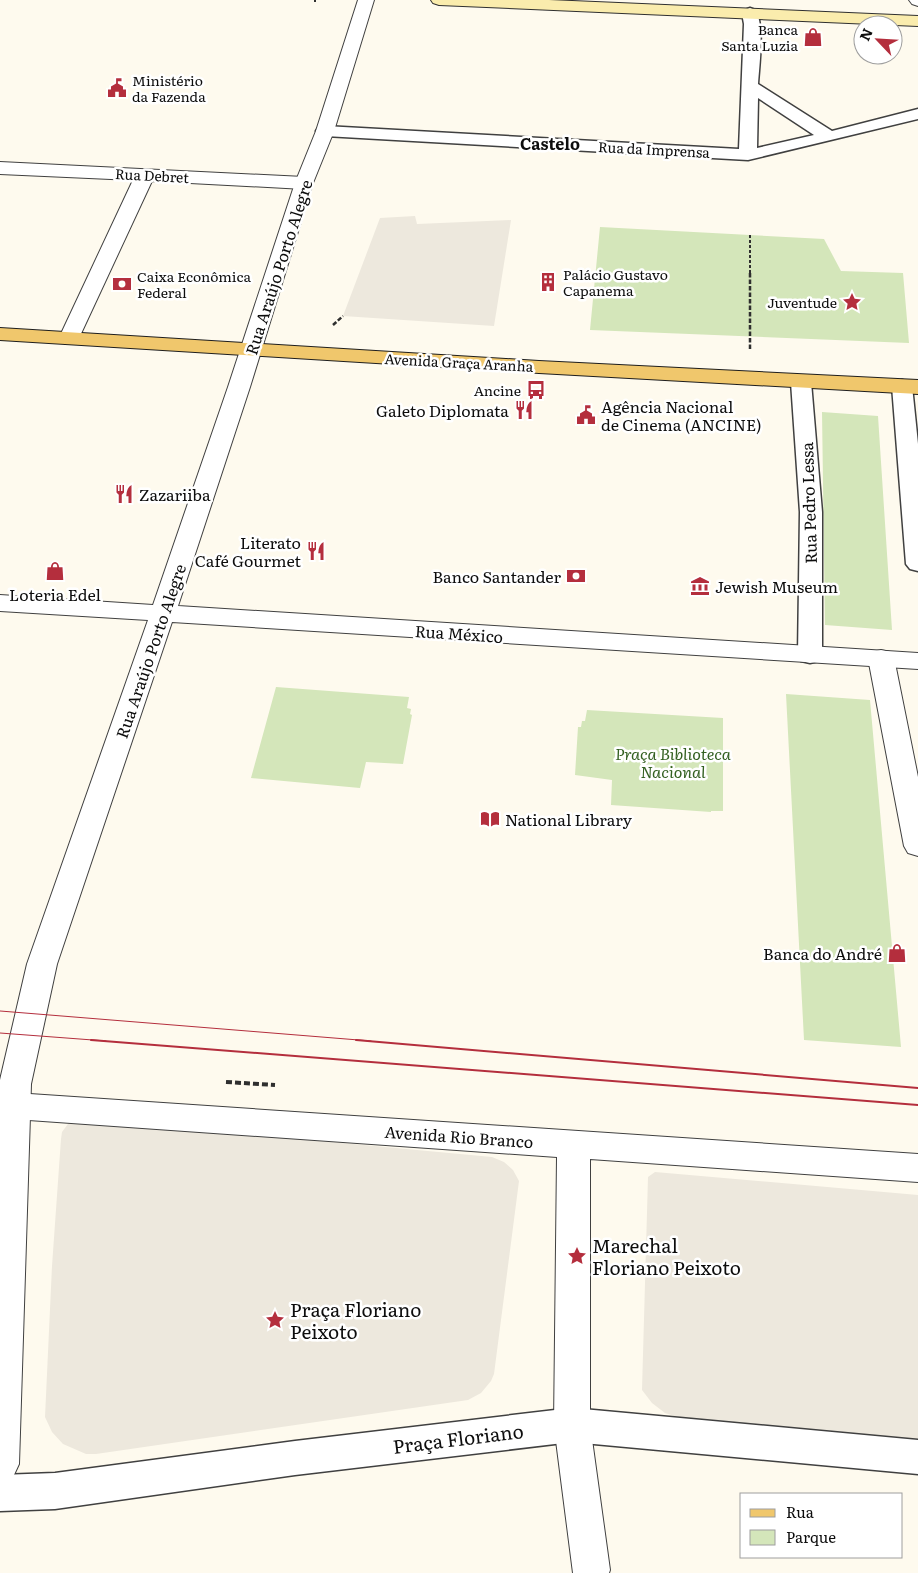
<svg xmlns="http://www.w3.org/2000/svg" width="918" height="1573" font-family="Literata,serif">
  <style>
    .green { fill: #d4e6ba }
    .plaza { fill: #ede8dd }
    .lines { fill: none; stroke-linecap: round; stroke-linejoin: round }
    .service-casing { stroke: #404040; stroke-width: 3 }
    .pedestrian-casing { stroke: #404040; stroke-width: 2 }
    .minor-casing { stroke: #404040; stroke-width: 2 }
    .tertiary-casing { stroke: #404040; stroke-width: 2 }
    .secondary-casing { stroke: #2f2f2f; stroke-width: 2 }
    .primary-casing { stroke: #1e1e1e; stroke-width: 2 }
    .path-far2 { stroke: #2f2f2f; stroke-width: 2; stroke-dasharray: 3 2; stroke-linecap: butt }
    .path-far1 { stroke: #2f2f2f; stroke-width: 2.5; stroke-dasharray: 4.5 2; stroke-linecap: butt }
    .path { stroke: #2f2f2f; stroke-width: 4; stroke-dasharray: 6 3; stroke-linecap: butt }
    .service { fill: #fff; fill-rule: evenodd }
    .pedestrian { fill: #fff; fill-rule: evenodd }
    .minor { fill: #fff; fill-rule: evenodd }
    .tertiary { fill: #fff; fill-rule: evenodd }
    .secondary { fill: #faecad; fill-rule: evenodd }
    .primary { fill: #f0c76c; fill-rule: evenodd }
    .tram-far1 { stroke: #b42e3d; stroke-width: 1 }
    .tram { stroke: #b42e3d; stroke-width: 2 }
    .labels { text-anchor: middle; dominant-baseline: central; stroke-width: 5; stroke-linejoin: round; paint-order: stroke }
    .far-poi-label { font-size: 14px; fill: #0d0d0d; stroke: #fff; text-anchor: end }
    .far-street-label { font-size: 14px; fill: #0d0d0d; stroke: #fff }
    .far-quarter-label { font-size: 16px; font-weight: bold; fill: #0d0d0d; stroke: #fff }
    .street-label { font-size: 16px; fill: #0d0d0d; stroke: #fff }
    .poi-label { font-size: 16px; fill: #0d0d0d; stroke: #fff; text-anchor: start }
    .park-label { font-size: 16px; font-style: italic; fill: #336021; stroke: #fff }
    .near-poi-label { font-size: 19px; fill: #0d0d0d; stroke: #fff; text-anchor: start }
    .near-street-label { font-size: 19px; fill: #0d0d0d; stroke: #fff }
  </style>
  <rect width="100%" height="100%" fill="#fefaee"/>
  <!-- green -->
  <path class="green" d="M600,227L824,239L841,271L903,273L909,343L590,330Z
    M822,412L878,416L892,630L825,625Z
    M276,687L409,697L407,708L411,709L410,714L412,715L403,764L366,762L360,788L251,778Z
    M786,694L870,700L901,1047L804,1040Z
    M587,710L723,718V811H711V812L611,805L612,780L575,775L578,727H581L582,721H585Z"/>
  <!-- plaza -->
  <path class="plaza" d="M415,216L417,224L511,220L494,326L343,316L380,218Z
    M77,1118L492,1157L504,1162L513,1170L519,1181L494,1374L491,1381L481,1393L468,1400L96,1454H86L63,1444L52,1432L45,1417L52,1266L61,1139L62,1132L68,1124Z
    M655,1172L918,1195V1439L681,1418L665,1413L652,1403L642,1390L648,1177Z"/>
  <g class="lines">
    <!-- service casing -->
    <g class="service-casing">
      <path id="service" d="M750,8L755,10C765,23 759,67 758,84L832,131L918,109V119L748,160L325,136L319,135L316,131L319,127L325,126L739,149L744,24L742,13L745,10ZM758,98L814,135L757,148Z
        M801,376L808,378L811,382L822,512V655L819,661L810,663L801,661L798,655L800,512L791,382L794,378Z
        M902,380L909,382L912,386L918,444V571L910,569L906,564L892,386L895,382Z
        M572,1408L918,1440V1474L572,1442L295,1475L55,1509L0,1511V1475L55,1473L295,1441Z"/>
    </g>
    <!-- pedestrian casing -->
    <g class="pedestrian-casing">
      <path id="pedestrian" d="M881,650L890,652L894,658L918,777V856L908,853L904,846L868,658L872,652Z
        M0,1092L918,1154V1182L590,1159V1425L610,1570L609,1573H573L554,1425L557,1157L0,1118Z"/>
    </g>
    <!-- minor casing -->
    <g class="minor-casing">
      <path id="minor" d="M0,162L304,177L311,179L313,183L311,187L304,189L152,181L79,338L76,342L69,344L62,342L59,338L133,180L0,174Z"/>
    </g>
    <!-- tertiary casing -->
    <g class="tertiary-casing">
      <path id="tertiary" d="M358,0H374L334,131L313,183L250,387L178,606L918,653V669L172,622L57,964L31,1084L19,1464L13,1477L0,1482V1080L27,964L148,620L0,611V595L153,605L228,387L295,183L316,131Z
        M909,0H918V6L912,4Z"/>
    </g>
    <!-- secondary casing -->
    <g class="secondary-casing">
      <path id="secondary" d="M431,0H549L918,16V26L439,5L433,3Z"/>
    </g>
    <!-- primary casing -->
    <g class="primary-casing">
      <path id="primary" d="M0,328L539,361L918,380V394L539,373L0,340Z"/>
    </g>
    <!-- path-far2 -->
    <path class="path-far2" d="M315,0V2
      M750,235V274"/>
    <!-- path-far1 -->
    <path class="path-far1" d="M750,273V349
      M333,325L343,316"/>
    <!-- path -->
    <path class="path" d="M226,1082L275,1085"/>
    <!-- service -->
    <use href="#service" class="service"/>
    <!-- pedestrian -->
    <use href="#pedestrian" class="pedestrian"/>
    <!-- minor -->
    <use href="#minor" class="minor"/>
    <!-- tertiary -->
    <use href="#tertiary" class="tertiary"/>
    <!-- secondary -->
    <use href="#secondary" class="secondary"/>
    <!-- primary -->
    <use href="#primary" class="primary"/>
    <!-- tram-far1 -->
    <path class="tram-far1" d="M0,1011L371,1041
      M0,1033L106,1041"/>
    <!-- tram -->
    <path class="tram" d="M91,1040L918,1105
      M356,1040L918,1088"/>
  </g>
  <!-- icons -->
  <defs>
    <g id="shop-bare" transform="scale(1.5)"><path d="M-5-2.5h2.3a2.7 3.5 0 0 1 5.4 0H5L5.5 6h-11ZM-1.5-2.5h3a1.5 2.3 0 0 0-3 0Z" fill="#b42e3d" stroke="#fff" stroke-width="2.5" paint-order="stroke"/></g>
    <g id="civic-bare" transform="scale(1.5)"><path d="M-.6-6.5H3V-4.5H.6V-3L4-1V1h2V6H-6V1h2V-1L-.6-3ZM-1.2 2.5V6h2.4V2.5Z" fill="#b42e3d" stroke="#fff" stroke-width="2.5" paint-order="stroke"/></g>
    <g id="building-bare" transform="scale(1.5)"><path d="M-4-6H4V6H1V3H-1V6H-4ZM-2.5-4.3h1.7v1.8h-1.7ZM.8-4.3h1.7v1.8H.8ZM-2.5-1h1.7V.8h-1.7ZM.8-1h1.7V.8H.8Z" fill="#b42e3d" stroke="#fff" stroke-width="2.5" paint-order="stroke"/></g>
    <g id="bank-bare" transform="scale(1.5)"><path d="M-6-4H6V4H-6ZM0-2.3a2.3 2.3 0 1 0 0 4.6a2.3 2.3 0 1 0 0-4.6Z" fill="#b42e3d" stroke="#fff" stroke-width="2.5" paint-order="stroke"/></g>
    <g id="sight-bare" transform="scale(1.5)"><path d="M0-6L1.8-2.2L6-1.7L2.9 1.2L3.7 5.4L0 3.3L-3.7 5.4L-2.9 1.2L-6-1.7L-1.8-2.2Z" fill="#b42e3d" stroke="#fff" stroke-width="2.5" paint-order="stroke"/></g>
    <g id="bus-bare" transform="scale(1.5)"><path d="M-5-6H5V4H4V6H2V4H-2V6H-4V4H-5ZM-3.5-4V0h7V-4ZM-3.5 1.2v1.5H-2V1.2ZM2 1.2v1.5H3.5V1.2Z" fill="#b42e3d" stroke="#fff" stroke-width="2.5" paint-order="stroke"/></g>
    <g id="restaurant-bare" transform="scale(1.5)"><path d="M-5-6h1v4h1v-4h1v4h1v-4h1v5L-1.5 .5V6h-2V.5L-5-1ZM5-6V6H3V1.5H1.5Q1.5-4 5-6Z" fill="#b42e3d" stroke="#fff" stroke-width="2.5" paint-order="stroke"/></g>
    <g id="museum-bare" transform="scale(1.5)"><path d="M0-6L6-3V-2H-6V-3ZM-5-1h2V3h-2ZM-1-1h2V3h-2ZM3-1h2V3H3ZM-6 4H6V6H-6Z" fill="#b42e3d" stroke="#fff" stroke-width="2.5" paint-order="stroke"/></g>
    <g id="library-bare" transform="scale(1.5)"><path d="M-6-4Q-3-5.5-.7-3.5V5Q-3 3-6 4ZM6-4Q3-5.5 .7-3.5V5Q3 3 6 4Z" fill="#b42e3d" stroke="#fff" stroke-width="2.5" paint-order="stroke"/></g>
  </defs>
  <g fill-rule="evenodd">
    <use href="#shop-bare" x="813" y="37"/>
    <use href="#civic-bare" x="117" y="88"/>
    <use href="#building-bare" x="548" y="282"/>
    <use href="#bank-bare" x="122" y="284"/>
    <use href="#sight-bare" x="852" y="302"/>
    <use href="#bus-bare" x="536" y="390"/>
    <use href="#restaurant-bare" x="524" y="410"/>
    <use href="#civic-bare" x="586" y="415"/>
    <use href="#restaurant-bare" x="124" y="494"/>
    <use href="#restaurant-bare" x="316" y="551"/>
    <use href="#shop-bare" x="55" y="571"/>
    <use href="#bank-bare" x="576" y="576"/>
    <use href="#museum-bare" x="700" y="586"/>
    <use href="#library-bare" x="490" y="819"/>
    <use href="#shop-bare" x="897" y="953"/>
    <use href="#sight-bare" x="577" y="1256"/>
    <use href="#sight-bare" x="275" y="1320"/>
  </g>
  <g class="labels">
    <!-- far-poi labels -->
    <g class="far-poi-label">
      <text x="798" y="29">Banca<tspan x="798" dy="16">Santa Luzia</tspan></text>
      <text x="132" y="80" text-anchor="start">Ministério<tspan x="132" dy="16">da Fazenda</tspan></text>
      <text x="563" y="274" text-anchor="start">Palácio Gustavo<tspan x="563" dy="16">Capanema</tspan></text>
      <text x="137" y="276" text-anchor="start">Caixa Econômica<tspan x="137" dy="16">Federal</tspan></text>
      <text x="837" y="302">Juventude</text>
      <text x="521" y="390">Ancine</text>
    </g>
    <!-- far-street labels -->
    <g class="far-street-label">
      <text transform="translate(654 149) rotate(3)">Rua da Imprensa</text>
      <text transform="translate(152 175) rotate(3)">Rua Debret</text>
      <text transform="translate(459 362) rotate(3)">Avenida Graça Aranha</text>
    </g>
    <!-- far-quarter labels -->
    <g class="far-quarter-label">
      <text x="550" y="143">Castelo</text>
    </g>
    <!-- street labels -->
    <g class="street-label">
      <text transform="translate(278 267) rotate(-72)">Rua Araújo Porto Alegre</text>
      <text transform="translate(808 503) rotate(-92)">Rua Pedro Lessa</text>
      <text transform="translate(459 633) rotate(4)">Rua México</text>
      <text transform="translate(150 651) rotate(-71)">Rua Araújo Porto Alegre</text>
      <text transform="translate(459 1136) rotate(4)">Avenida Rio Branco</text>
    </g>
    <!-- poi labels -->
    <g class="poi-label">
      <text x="601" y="406">Agência Nacional<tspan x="601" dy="18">de Cinema (ANCINE)</tspan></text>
      <text x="509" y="410" text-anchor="end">Galeto Diplomata</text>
      <text x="139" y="494">Zazariiba</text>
      <text x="301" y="542" text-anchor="end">Literato<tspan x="301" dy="18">Café Gourmet</tspan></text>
      <text x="561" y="576" text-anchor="end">Banco Santander</text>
      <text x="715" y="586">Jewish Museum</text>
      <text x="55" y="594" text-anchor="middle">Loteria Edel</text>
      <text x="505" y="819">National Library</text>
      <text x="882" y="953" text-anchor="end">Banca do André</text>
    </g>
    <!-- park labels -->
    <g class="park-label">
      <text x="673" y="753">Praça Biblioteca<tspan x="673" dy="18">Nacional</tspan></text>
    </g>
    <!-- near-poi labels -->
    <g class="near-poi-label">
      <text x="592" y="1245">Marechal<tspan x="592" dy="22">Floriano Peixoto</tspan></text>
      <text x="290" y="1309">Praça Floriano<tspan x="290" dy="22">Peixoto</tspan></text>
    </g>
    <!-- near-street labels -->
    <g class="near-street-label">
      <text transform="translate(458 1438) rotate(-7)">Praça Floriano</text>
    </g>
  </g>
  <!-- legend -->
  <rect x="740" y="1493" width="162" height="65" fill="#ffffff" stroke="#9e9e9e"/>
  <rect x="750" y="1509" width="25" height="8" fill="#f0c76c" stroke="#9e9e9e"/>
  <text x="786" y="1518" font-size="15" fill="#0d0d0d">Rua</text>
  <rect x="750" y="1530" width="25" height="15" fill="#d4e6ba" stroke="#9e9e9e"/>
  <text x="786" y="1543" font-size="15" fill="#0d0d0d">Parque</text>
  <!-- north arrow -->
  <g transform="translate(878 40) rotate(295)"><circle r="24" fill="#ffffff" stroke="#9e9e9e"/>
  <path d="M0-4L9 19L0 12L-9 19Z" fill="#b42e3d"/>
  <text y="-8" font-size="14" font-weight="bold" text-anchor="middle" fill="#0d0d0d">N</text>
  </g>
</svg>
